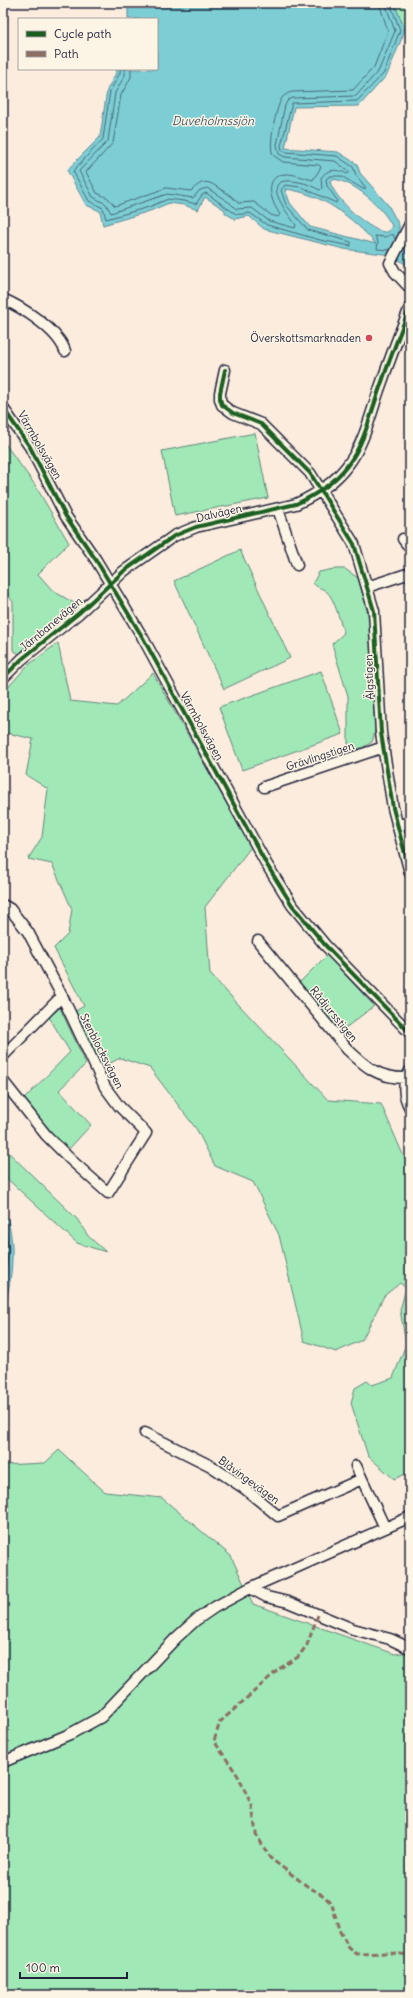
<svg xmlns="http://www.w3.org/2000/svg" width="413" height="1998" font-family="Delius,sans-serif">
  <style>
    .green { fill: #a0e9b7; stroke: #618679 }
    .water { fill: #7dced4; stroke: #598997; fill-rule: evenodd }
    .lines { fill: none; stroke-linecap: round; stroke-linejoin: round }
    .shore { stroke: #466778; stroke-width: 1 }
    .minor-casing { stroke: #22223b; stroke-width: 13 }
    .minor { stroke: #fcf5e5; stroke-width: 10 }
    .quiet { stroke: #8d6e63; stroke-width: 3; stroke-dasharray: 6 3; stroke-linecap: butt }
    .cycleway-casing { stroke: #fcf5e5; stroke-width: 6 }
    .cycleway { stroke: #1b5e20; stroke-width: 4 }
    .poi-dot { fill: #d1495b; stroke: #fcf5e5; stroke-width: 1.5 }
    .labels { text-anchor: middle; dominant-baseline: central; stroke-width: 3; stroke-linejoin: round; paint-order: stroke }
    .poi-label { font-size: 11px; fill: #22223b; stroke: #fcf5e5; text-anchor: end }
    .street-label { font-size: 11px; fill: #22223b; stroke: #fcf5e5 }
    .water-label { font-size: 12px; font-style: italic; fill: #3d5669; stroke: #fcf5e5 }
  </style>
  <rect width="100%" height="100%" fill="#fbecde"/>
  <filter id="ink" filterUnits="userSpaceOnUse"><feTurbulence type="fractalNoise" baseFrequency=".025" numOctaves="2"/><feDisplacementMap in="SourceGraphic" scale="8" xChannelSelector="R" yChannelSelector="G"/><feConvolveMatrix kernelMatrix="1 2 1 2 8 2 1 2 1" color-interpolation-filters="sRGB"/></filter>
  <g filter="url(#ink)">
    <!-- green -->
    <path class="green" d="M394,3H410V28L405,30Z
      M255,433L268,498L175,516L162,451Z
      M3,441L35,485L69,543L38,574L53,591L74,603L19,654L13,650V602L3,588Z
      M240,550L290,658L224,689L174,581Z
      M334,569H345L358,578L369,618L375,731L372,742L357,751L348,744V696L332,644L344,633C340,623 335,598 326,591C322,588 317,588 313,583L319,572Z
      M58,643L70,701L117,706L153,673L251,847L205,907L210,974L328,1100L381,1104L410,1171V1472L394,1479L368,1456L351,1403L355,1388L367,1381L372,1385L393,1378L406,1344L400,1310L406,1288L400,1283L384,1296L362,1340L336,1352L304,1341L279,1235L253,1182L215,1166L197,1130L150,1068L120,1058L101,1068L74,1012L84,1006L54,948L68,934L72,909L52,864L28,859L42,837L48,789L26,775L33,739L3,732V693L27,666Z
      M321,671L343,734L242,770L219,707Z
      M327,955L374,1006L340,1032L298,984Z
      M60,1008L86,1064L59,1090L91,1125L67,1151L23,1100L70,1052L49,1017Z
      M3,1147L77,1219L88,1236L106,1252L77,1243L3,1175Z
      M59,1450L105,1492L162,1498L231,1556L253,1604L395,1654L410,1652V1995H3V1465L45,1463Z"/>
    <!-- water -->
    <path class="water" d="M128,3H394L405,30L387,75L359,106L294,107L285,148L338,152L357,164L360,173L388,205L399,225V238L410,240V267L391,255L344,249L264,229L249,216L235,219L225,213V210L205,197L198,210L184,205L169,203L150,211L103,225L100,211L86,205L67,170L100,137L107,90L117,71L116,69H157V19H128ZM333,179C355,182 382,206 392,226L388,232C372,235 332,196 330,181ZM285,189C321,193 352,217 376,244L310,227L290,203Z
      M3,1209C18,1238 12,1282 3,1312Z"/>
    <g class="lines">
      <!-- shore -->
      <path class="shore" d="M120,69V73L110,91L103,139L73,171L89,201L103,208L106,219L149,207L168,199L184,201L196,204L202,195L206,193C213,197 234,214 237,214C241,215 245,213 250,213L267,225L320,240L351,246V242L308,230L286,205L281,190L285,185L301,187L336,203L337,200L327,186L326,179L330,176H341L363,189L366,188L356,175L353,167L337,156L286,152L282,150L281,146L292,103L357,101L384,73L400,30L390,3
        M125,69V75L115,93L108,141L79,171L93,197L106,204L111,213L167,194L193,198L200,190L207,188L230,203L236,209L252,208L269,221L295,228L296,225C284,209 257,174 299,182C307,183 313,187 320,190L322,188L321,178C327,168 338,169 347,174L350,172L335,161L285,157L279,154L277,145L285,105L288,100L293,98L356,96L379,70L395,31L385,3
        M131,69V77L121,95L113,143L86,172L97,193L108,198L115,206L166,188L191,191C204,178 209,181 223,191C229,194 234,198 238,203L254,202L271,215L278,217L280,214C271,203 262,175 286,174C296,174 304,178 313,180L321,167L319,165L283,162L273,155C268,146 276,107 282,98C284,95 288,93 292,92L353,90L374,67L388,31L379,3
        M390,250L377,249L378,242L375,236L385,237L393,234L395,239
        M3,1220L9,1249L3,1291"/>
      <!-- minor casing -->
      <g class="minor-casing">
        <path id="minor" d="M410,224L390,263L395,272L410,288
          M3,299C23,308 58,330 65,351
          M225,370L220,393V399L222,405L233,413L261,424L310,473L354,544L374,611L381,733L393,808L410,873
          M3,408L30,447L65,515L96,560L143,638L267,865L292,905L325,945L410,1033
          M278,509L297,565
          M403,539L410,548
          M367,587L410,573
          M3,678L22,659L79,613L124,571L174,536L196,527L296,504C316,495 334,483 347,466C363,446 370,417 378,393C388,364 399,335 410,307
          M264,787L384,747
          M397,825L410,823
          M3,905L10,909L28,932L62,996L105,1087L119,1106L146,1133L108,1193L71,1160L46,1135L3,1081
          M258,941L347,1049C366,1067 378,1078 405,1078
          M3,1056L62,996
          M410,1071C402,1082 403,1096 410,1108
          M145,1433L211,1466L244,1488L278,1516L362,1479L385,1528
          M356,1466L362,1479
          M250,1588L267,1597L288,1602L353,1629L390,1639L407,1647L410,1645
          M3,1762L70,1734L101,1717L176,1638L196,1620L215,1607L250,1588L410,1517"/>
      </g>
      <!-- minor -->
      <use href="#minor" class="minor"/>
      <!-- quiet -->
      <path class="quiet" d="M318,1615L307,1645L298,1657L279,1669L220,1722L214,1741L238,1776L252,1806L256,1834L270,1858L307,1886L324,1896L332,1904L339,1930L349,1948L357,1954L390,1953L410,1955"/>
      <!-- cycleway casing -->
      <g class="cycleway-casing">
        <path id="cycleway" d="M225,370L220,393V399L222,405L233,413L261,424L310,473L354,544L374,611L381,733L393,808L410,873
          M3,408L30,447L65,515L96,560L143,638L267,865L292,905L325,945L410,1033
          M3,678L22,659L79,613L124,571L174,536L196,527L296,504C316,495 334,483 347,466C363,446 370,417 378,393C388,364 399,335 410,307"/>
      </g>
      <!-- cycleway -->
      <use href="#cycleway" class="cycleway"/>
    </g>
  </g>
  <!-- markers -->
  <circle class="poi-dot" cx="369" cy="338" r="4"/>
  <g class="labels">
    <!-- poi labels -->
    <g class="poi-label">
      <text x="361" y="338">Överskottsmarknaden</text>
    </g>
    <!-- street labels -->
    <g class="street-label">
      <text transform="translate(40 445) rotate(60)">Värmbolsvägen</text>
      <text transform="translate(219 513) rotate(-13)">Dalvägen</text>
      <text transform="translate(51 624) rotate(-40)">Järnbanevägen</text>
      <text transform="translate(369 677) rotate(-92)">Älgstigen</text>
      <text transform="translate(202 726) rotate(61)">Värmbolsvägen</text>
      <text transform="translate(320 756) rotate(-18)">Grävlingstigen</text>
      <text transform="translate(334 1014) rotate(51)">Rådjursstigen</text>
      <text transform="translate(102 1051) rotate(63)">Stenblocksvägen</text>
      <text transform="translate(249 1480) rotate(36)">Blåvingevägen</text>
    </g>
    <!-- water labels -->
    <g class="water-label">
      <text x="213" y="120">Duveholmssjön</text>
    </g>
  </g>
  <!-- margin -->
  <rect width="413" height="1998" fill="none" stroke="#fcf5e5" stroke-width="16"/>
  <rect x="8" y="8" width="397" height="1982" fill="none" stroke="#22223b" stroke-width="1.5" filter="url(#ink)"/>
  <!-- legend -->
  <rect x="18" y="18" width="140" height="52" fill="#fcf5e5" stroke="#a5a1a1"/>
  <rect x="26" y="31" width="20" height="6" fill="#1b5e20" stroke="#a5a1a1"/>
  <text x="54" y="38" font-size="12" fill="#22223b">Cycle path</text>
  <rect x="26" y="51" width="20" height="6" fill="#8d6e63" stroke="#a5a1a1"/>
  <text x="54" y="58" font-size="12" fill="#22223b">Path</text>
  <!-- scale -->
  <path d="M20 1972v6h107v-6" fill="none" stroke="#22223b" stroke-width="2"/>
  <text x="26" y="1972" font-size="12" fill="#22223b" stroke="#fcf5e5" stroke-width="3" paint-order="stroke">100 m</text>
</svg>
